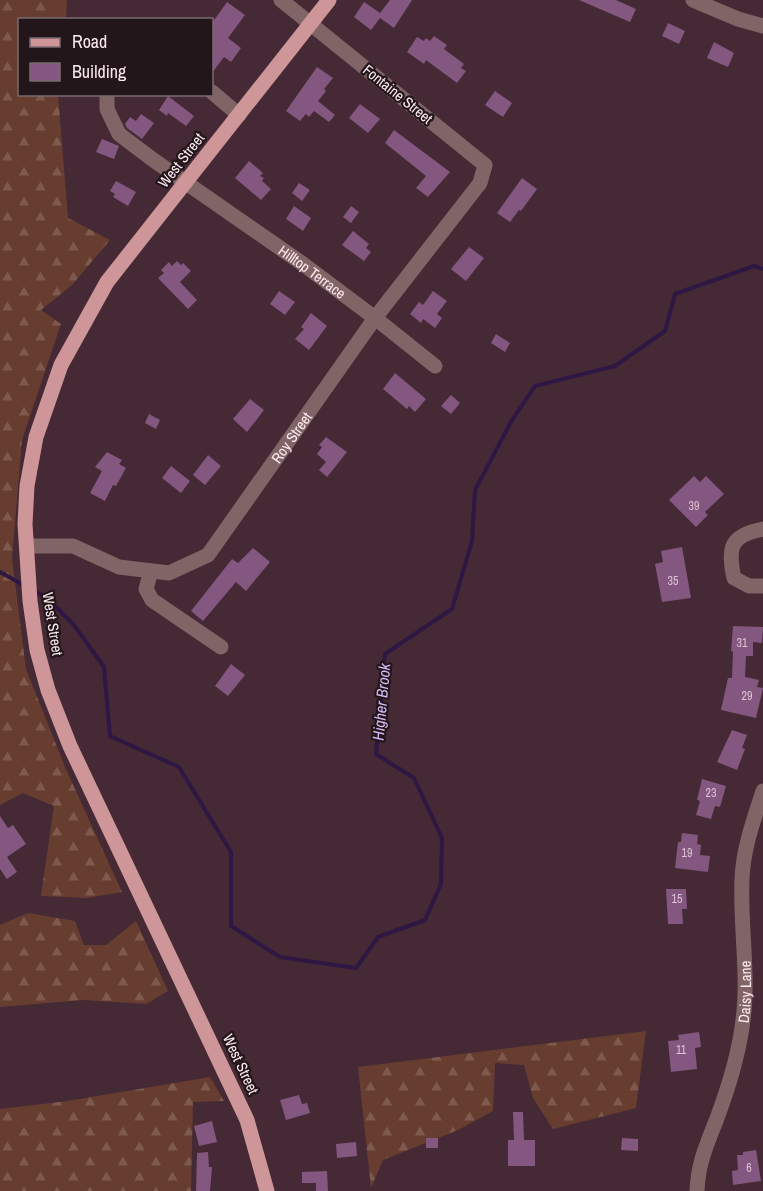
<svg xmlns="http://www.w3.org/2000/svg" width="763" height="1191" font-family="'Archivo Narrow',sans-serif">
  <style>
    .forest { fill: url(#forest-firs) }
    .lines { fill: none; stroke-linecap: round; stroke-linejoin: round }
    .stream { stroke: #2e1742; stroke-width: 4 }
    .building { fill: #83577f }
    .minor { stroke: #816566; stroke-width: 15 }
    .major { stroke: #ce9698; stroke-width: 15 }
    .labels { text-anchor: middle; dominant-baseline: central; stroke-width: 4.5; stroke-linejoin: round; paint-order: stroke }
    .number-label { font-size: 12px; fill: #dec4d4 }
    .street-label { font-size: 15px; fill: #fce9f0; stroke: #23161b }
    .water-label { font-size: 16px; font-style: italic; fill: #d7baf7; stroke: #23161b }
  </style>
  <defs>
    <pattern id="forest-firs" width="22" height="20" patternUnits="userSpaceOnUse" patternTransform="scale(1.5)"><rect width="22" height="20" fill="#673d2f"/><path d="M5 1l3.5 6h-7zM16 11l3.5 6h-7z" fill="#7e594d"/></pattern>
  </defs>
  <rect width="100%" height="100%" fill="#452935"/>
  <!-- forest -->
  <path class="forest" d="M0,0H67L66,19L20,20V94L58,95L68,218L110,240L72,285L41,310L61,324L22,440L12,559L26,669L65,767L122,892L87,898L41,896L54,806L23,793L0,805Z
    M28,913L75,921L84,945H106L136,921L168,991L146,1004L83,1000L0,1007V925Z
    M646,1031L636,1108L553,1129L533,1098L524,1065L495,1063L493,1111L458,1130L383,1160L371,1188L358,1067Z
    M210,1077L224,1101L193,1102L191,1191H0V1109L68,1101Z"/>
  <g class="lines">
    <!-- stream -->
    <path class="stream" d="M0,572L25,586
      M34,591L46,597L74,625L104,667L110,736L179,767L231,852V926L280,957L356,968L378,937L425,920L441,884L442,838L414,778L376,754L385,654L452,609L472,541L475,490L512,420L535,386L615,366L665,331L675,294L754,266L763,269"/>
  </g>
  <!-- building -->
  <path class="building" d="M390,0H412L394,28L380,18L371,30L354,17L364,2L380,13Z
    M579,0H616L636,9L630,22Z
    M227,2L245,15L228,38L241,48L231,62L224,57L212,73V23Z
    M668,23L685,31L679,44L662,36Z
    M434,36L447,45L444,49L464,64L461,68L466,71L457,83L426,60L424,64L407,52L417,37L424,41L426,38L430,41Z
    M714,42L734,53L728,67L707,58Z
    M317,67L333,78L324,89L326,91L318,101L335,115L329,122L314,111L309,117L306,114L300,121L286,111Z
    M495,91L512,103L503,117L485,105Z
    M168,96L194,116L186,126L168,113L167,116L159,110Z
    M360,104L380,119L368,133L349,118Z
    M141,114L154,123L142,139L127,128L125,124L130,117L136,121Z
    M394,130L450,172L428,197L416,188L426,176L385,143Z
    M102,139L119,146L114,159L96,152Z
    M249,161L263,173L260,176L264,178L262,181L271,189L261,200L235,178Z
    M522,178L537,189L521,211L519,210L510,222L497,213Z
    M116,181L136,192L128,206L113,197L115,194L110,191Z
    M299,183L310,190L302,201L292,193Z
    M294,206L311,218L303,231L286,219Z
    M351,206L359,212L351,223L343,217Z
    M353,231L369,244L366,248L371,252L364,261L342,245Z
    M469,247L484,258L466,281L451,269Z
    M177,261L181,265L183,263L191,271L180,282L197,300L188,309L158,278L164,273L161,270L169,262L172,266Z
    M279,291L295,302L285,315L270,304Z
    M433,291L447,301L437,314L442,318L435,328L423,319L421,323L410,314L419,302L423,305Z
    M311,313L327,326L309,350L295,339L304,329L301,327Z
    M496,334L510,343L505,352L491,343Z
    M395,373L426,399L415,412L409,406L407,409L383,389Z
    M451,395L460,403L451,414L441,406Z
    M250,399L264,410L247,432L233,419Z
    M149,414L160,420L156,429L145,423Z
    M326,437L347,452L327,477L319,470L326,462L317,454L322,447L319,445Z
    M107,452L122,460L119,464L126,468L116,486L113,485L105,501L90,493L102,471L95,467Z
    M208,455L221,466L205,485L193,475Z
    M171,466L190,481L181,493L162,478Z
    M694,476L700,482L706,476L724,494L705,512L708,515L696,527L669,500Z
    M682,547L691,598L662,602L655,564L663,562L661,551Z
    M253,548L270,562L246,591L236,582L203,621L191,611L232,559L238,563Z
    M733,626L763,627L762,643L753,642V656H746L745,677L759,680L757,687L763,688L756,718L721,710L728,678H732L733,652L731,651Z
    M231,664L245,675L228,696L215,686Z
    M732,730L747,735L742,748L745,749L737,770L717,762Z
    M702,779L726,786L720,807L715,806L711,819L696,815L700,801L697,800Z
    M0,816L8,828L13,825L26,844L7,857L17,872L7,879L0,869Z
    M682,833L698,835L697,844L701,845L700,855L710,856L708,872L675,868L678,842H681Z
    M666,889H686L687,909H682L683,924H668Z
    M699,1032L701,1047L695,1048L697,1069L671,1072L668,1041L679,1040L678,1035Z
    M299,1095L302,1104L307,1103L310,1113L286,1120L280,1100Z
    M513,1112H523L524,1140H535V1166H508V1140H514Z
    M212,1121L217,1142L199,1146L194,1126Z
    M426,1138H438V1148H426Z
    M622,1138L638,1139V1151L621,1150Z
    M356,1142L357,1156L337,1158L336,1144Z
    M756,1150L761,1181L733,1185L732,1171L738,1170L737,1155H743V1152Z
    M208,1152L209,1167H212L210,1191H196L197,1153Z
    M327,1171L328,1191H316V1183H302V1172Z"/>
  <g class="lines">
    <!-- minor -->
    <g class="minor">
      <path d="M693,0L738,19L763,26"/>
      <path d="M212,92L239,115"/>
      <path id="s1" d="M107,94V109L119,134L152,159L303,264L375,318L435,366"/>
      <path d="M763,529C731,535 727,547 734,578L749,586H763"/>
      <path id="s2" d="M27,546H73L119,567L169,573L208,555L375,318L480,183L485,165L281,0"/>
      <path d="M151,571L146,589L152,600L221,647"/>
      <path id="s3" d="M697,1191C698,1164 706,1146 716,1121C728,1089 739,1055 743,1020C749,973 740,926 742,879C743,849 754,819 763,791"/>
    </g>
    <!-- major -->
    <path class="major" d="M267,1191L247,1120L70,746L48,690L37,650L30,601L25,524L27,486L36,437L61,365L107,282L329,0"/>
  </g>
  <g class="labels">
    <!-- number labels -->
    <g class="number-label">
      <text x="694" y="506">39</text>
      <text x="673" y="581">35</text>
      <text x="742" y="643">31</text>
      <text x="747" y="696">29</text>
      <text x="711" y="793">23</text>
      <text x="687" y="853">19</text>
      <text x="677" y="899">15</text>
      <text x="681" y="1050">11</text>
      <text x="749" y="1168">6</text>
    </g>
    <!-- street labels -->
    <g class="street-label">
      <text transform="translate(398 94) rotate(39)">Fontaine Street</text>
      <text transform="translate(181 160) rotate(-52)">West Street</text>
      <text stroke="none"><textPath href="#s1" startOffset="280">Hilltop Terrace</textPath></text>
      <text stroke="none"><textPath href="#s2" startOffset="334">Roy Street</textPath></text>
      <text transform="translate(53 624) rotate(81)">West Street</text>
      <text stroke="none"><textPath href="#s3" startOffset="206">Daisy Lane</textPath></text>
      <text transform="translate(241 1064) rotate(65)">West Street</text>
    </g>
    <!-- water labels -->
    <g class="water-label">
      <text transform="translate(381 702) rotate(-85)">Higher Brook</text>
    </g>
  </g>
  <!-- legend -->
  <rect x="18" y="18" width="195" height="78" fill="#23161b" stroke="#7a6a70" stroke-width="1.5"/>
  <rect x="30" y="38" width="30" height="9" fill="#ce9698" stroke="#7a6a70" stroke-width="1.5"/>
  <text x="72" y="48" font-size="18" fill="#fce9f0">Road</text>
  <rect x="30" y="63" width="30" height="18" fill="#83577f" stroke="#7a6a70" stroke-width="1.5"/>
  <text x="72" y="78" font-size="18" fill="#fce9f0">Building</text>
</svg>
